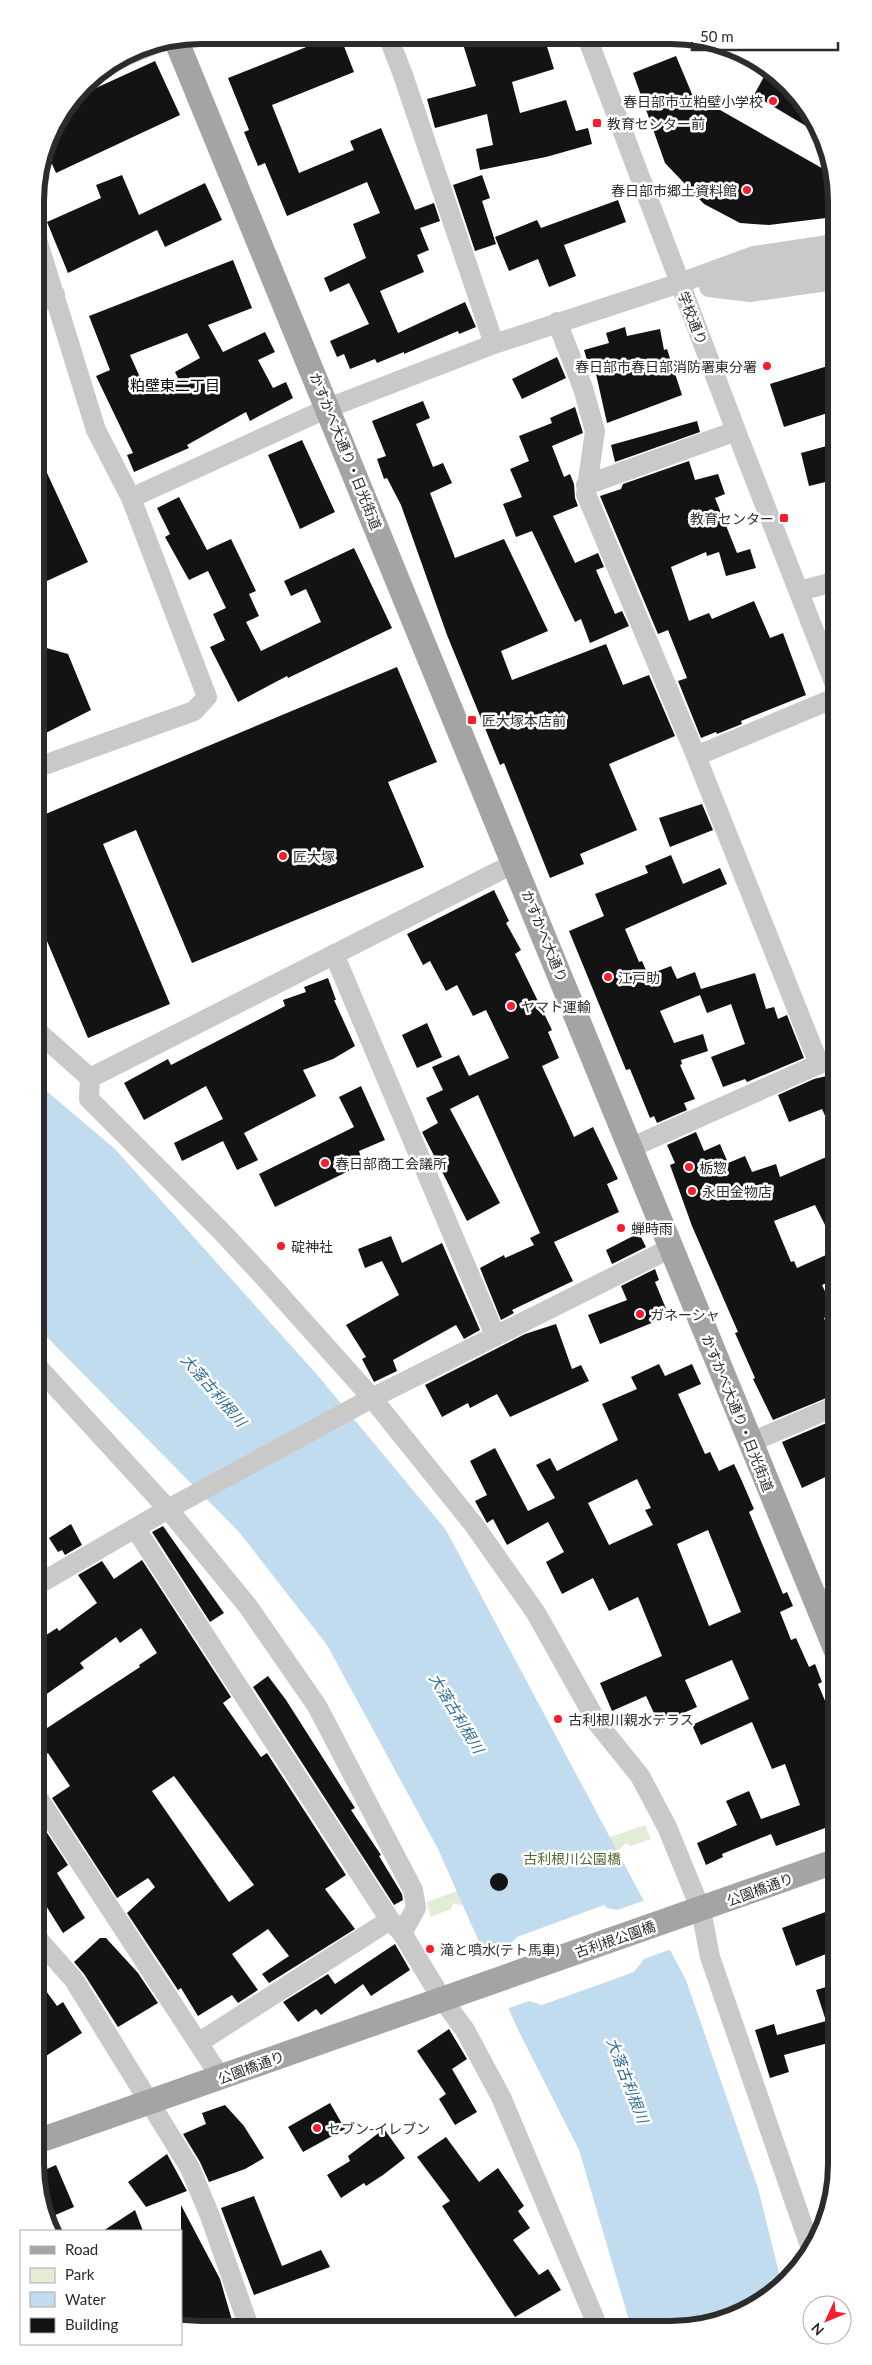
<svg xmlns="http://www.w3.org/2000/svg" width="872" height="2365" font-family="Lato,'Noto Sans JP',sans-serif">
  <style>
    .green { fill: #e2ecd7 }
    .water { fill: #c1dcee }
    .pier { fill: #fff }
    .building { fill: #131313; fill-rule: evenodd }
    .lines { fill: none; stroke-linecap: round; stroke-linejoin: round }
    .minor { stroke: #c9c9c9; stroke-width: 20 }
    .major { stroke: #a4a4a4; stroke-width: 25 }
    .poi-dot { fill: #f51c2c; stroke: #fff; stroke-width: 2 }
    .labels { text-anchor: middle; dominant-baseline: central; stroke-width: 5; stroke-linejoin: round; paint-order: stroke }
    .poi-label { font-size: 14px; fill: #2c2c2c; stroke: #fff; text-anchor: start }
    .street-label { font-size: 14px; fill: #2c2c2c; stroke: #fff }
    .park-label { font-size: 14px; fill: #4f6b36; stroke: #fff }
    .neighbourhood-label { font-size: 15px; fill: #000; stroke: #fff }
    .water-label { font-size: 15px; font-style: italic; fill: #336f95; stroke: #fff }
    .rim { fill: none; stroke: #2c2c2c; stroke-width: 6 }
  </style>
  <rect width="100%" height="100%" fill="#fff"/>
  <!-- green -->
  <path class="green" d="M645,1825L651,1839L631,1846L626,1843L620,1849L460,1905L453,1903L451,1909L431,1917L426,1902Z"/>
  <!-- water -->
  <path class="water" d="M37,1083L115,1149L319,1377L446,1530L686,1980L758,2188L782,2285L754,2308L704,2327H631L579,2150L518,2030L438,1849L327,1645L239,1532L37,1327Z"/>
  <!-- pier -->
  <path class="pier" d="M646,1900L672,1949L644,1959L634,1972L542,2005L529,2001L506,2009L483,1958L503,1951L517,1937L604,1905L607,1908L617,1910Z"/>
  <!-- building -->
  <path class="building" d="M334,36H340L354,72L272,105L299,173L354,150L350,141L381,128L415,210L434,203L440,221L420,228L429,250L417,255L424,272L380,291L398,333L465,302L476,327L459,334L458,331L404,354V352L377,363L375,359L350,369L344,354L337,357L330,341L369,324L349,283L330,292L324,278L366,258L353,224L380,213L367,182L287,216L265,163L258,166L244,132L249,130L228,78Z
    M476,37H544L554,69L512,82L520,113L566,100L576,131L588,128L592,144L546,157L480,170L476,149L493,145L487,114L435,128L427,99L476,86L462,41Z
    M676,56L692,94L834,175V217L769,225L740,223L704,204L665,163L633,73Z
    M155,61L180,115L56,173L52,164L41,169L52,127L74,98Z
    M767,71L788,83L812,114L806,126L754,95Z
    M122,175L139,215L205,183L222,220L165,247L157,230L68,273L47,222L101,198L96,185Z
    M482,175L490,198L482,201L496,244L475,251L453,185Z
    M618,200L626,222L564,245L576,276L549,287L538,259L509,271L495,237L537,220L541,228Z
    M233,260L252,308L208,325L223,352L265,332L275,352L258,360L273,388L286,382L293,398L250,421L246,412L187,445L189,448L134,472L127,455L133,453L96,376L110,370L89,316ZM187,333L200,358L175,372L178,378L147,393L130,355Z
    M625,327L627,336L660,329L664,350L667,349L682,395L607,423L594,365L589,367L584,350L609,343L606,333Z
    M557,357L566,378L522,399L512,379Z
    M834,364V411L784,427L770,384Z
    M423,401L430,418L416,424L433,467L443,463L452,483L430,493L455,558L504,539L548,631L501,651L512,680L606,644L623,685L649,675L675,736L609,764L637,830L580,854L584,864L550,878L504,763L500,765L447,635L401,505L387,478L384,479L377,459L386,456L372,421Z
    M575,407L583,433L552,446L564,477L570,474L574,484L575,498L578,506L553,516L575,563L598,553L604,567L596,570L615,614L622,611L629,626L590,643L581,619L575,622L532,531L516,537L503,504L522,497L510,469L529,461L519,436L552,423L550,418Z
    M697,421L700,432L615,462L611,445Z
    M302,440L335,512L300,529L268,455Z
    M834,444V480L809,486L801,453Z
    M36,449L88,562L36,586Z
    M689,461L695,480L718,474L725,494L715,498L737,553L750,549L756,568L726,576L719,552L707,556L706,552L671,567L689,621L709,613L712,619L754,601L770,638L783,633L806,695L741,721L742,724L717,734L716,732L701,738L678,681L687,678L668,630L658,634L600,496L621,489L623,484Z
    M179,497L207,550L231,539L256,591L249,594L259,616L246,622L261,651L321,622L306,589L291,596L284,581L354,548L392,628L288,678L287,676L238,702L210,647L225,640L213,614L226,608L208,571L189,580L165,537L170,534L157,508Z
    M36,645L68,654L91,710L36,738Z
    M397,667L437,762L388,782L424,867L192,963L136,830L103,844L170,1004L88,1038L36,915V818Z
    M702,804L713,830L670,847L659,818Z
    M671,855L683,884L720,868L727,884L625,929L639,962L642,961L648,975L671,966L677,979L695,972L701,989L755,973L766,1009L774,1007L778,1019L787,1015L804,1058L747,1082L745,1079L723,1087L711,1057L745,1044L731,1004L707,1013L700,995L660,1011L674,1043L703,1034L708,1051L681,1060L682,1064L680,1065L695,1099L684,1103L687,1110L657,1123L654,1116L650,1118L630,1069L626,1070L569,931L604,916L595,894L648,873L645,866Z
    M494,890L509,921L506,923L521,950L515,954L552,1030L548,1032L559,1058L542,1066L574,1137L593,1127L618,1179L607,1184L619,1212L554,1242L573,1281L512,1310L514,1313L501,1320L480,1268L504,1255L505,1258L534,1245L530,1238L540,1233L478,1095L450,1109L500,1203L467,1221L422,1132L438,1123L426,1098L443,1090L432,1067L459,1055L469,1076L509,1058L486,1010L473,1016L457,985L446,991L430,961L423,965L407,934Z
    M328,978L336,1000H334L355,1046L333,1059L303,1070L316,1096L244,1133L258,1160L237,1170L223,1141L182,1161L174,1143L223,1119L206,1086L144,1120L124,1083L168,1059L171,1065L285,1006L283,1000L306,992L304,987Z
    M427,1023L442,1057L417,1068L402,1035Z
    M835,1074V1138L822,1109L789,1122L778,1095L814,1079Z
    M361,1086L385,1140L359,1151L363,1164L275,1207L259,1174L354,1127L339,1097Z
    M696,1132L704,1151L720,1144L728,1163L745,1156L752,1172L776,1164L780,1177L831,1155L835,1164V1245L815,1205L774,1221L791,1262L794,1261L797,1268L835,1251V1279L822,1285L835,1312L824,1318L835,1343L836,1394L773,1420L753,1379L755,1378L735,1333L738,1332L692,1226L670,1165L675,1163L667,1145Z
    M639,1233L646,1247L612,1264L606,1250Z
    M391,1236L402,1263L442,1243L480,1330L464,1339L456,1325L393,1360L397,1371L374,1382L362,1359L366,1357L346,1325L399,1295L382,1261L365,1268L358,1249Z
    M655,1269L659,1280L655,1282L669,1316L600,1344L588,1315L627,1300L621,1286Z
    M556,1324L572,1369L581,1365L589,1381L510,1417L497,1394L470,1408L468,1403L442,1417L425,1385L525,1334Z
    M659,1364L665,1376L692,1364L701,1384L678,1394L705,1454L710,1452L719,1471L734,1464L741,1479L754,1509L749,1512L783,1594L787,1592L793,1606L780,1612L791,1640L796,1638L809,1667L815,1664L822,1682L818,1684L836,1727V1824L776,1846L771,1834L722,1854L723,1857L706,1865L697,1843L737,1825L726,1801L749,1791L761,1819L800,1805L785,1764L772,1769L752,1722L701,1745L692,1725L749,1699L732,1660L685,1680L697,1707L659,1724L646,1696L612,1711L600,1683L662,1656L638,1597L609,1611L593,1578L562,1594L546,1562L564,1552L548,1522L507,1545L493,1519L487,1523L475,1501L487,1495L470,1461L495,1448L528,1511L555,1498L536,1465L550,1458L557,1471L618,1440L602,1404L637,1389L631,1377ZM637,1479L651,1508L645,1510L653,1525L609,1545L588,1503ZM708,1530L741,1612L709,1626L677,1544Z
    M836,1419V1472L802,1488L782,1442Z
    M71,1524L82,1545L65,1555L62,1550L58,1552L49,1538Z
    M163,1526L224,1613L210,1622L152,1532Z
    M142,1560L231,1697L223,1703L261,1757L267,1753L346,1875L325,1889L355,1929L269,1983L262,1974L289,1956L268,1929L232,1954L258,1990L238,2003L232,1995L198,2016L181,1988L178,1990L127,1913L155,1887L148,1878L117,1898L52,1798L70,1786L48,1753L38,1760V1734L140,1667L139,1665L157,1653L141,1628L120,1643L116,1637L80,1663L84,1668L38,1700L37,1641L57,1628L59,1631L97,1603L78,1575L102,1561L114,1579ZM174,1776L254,1885L229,1902L152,1791Z
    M268,1676L286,1700L344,1791L355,1808L351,1810L381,1855L379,1856L402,1894L403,1900L394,1905L253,1687Z
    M38,1819L68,1865L57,1873L85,1918L63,1933L38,1893Z
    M490 1882a9 9 0 1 1 18 0a9 9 0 1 1-18 0Z
    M836,1908V1950L796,1966L782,1928Z
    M100,1938H106L138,1973L158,2003L118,2027L84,1974L74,1962Z
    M395,1944L410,1970L371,1996L363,1984L321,2015L316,2009L298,2022L283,2002L328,1974L335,1984Z
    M38,1980L57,2006L63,2002L82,2033L38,2061Z
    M836,1984V2042H832L784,2055L789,2072L770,2078L755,2030L774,2024L777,2035L826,2021L816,1990Z
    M449,2029L467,2059L452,2069L477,2112L455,2125L439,2099L446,2094L417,2051Z
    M330,2103L345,2129L303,2152L288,2127Z
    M225,2105L244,2126L264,2158L245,2169L209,2182L200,2162L183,2134L206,2124L202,2113Z
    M384,2129L405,2158L383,2175L366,2186L364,2183L341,2198L327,2175L350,2161L348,2156Z
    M446,2137L479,2182L498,2168L524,2206L518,2211L530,2228L513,2240L539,2275L548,2269L561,2290L515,2317L442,2206L450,2201L417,2157Z
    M167,2154L187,2191L146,2207L128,2182Z
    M56,2165L74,2207L46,2219L38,2197V2173Z
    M254,2196L282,2266L321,2250L330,2267L254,2295L221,2208Z
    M181,2205L220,2279L234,2327H181Z
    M135,2210L143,2231H103Z"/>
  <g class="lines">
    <!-- minor -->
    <path class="minor" d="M388,36L403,75L494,344
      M587,37L736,431L834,682
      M121,58L155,44
      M35,233L96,430L131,498L207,697L194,711L36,768
      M716,279L834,262
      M709,287L750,292L834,280
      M36,305L55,294
      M557,322L583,388L595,431L586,494L696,756L819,1064
      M586,485L736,431
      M131,498L328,408L494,344L680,283L754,256L834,244
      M799,591L834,582
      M696,756L835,698
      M334,954L495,1335
      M37,1031L90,1078
      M90,1078L89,1099L222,1232L262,1275L372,1398L474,1525L536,1613L598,1724L640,1776L667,1827L701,1910L710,1957L811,2249
      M90,1078L515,863
      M630,1148L835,1057
      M37,1366L168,1509L247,1605L317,1706L413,1890L416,1908L402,1933
      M751,1442L836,1406
      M135,1528L390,1920L402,1933L442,1999L465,2030L501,2097L598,2327
      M37,1585L168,1509L372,1398L671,1248
      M816,1602L836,1594
      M38,1798L221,2078
      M38,1939L74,1980L190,2168L210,2216L249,2327
      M198,2043L390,1920"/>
    <!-- major -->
    <path class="major" d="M176,40L836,1650
      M38,2141L836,1861"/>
  </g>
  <!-- markers -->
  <g class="poi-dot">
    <circle cx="773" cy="101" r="5"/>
    <rect x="592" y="118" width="10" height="10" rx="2.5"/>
    <circle cx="747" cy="190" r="5"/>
    <circle cx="767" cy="366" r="5"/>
    <rect x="779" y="513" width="10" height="10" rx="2.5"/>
    <rect x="467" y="715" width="10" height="10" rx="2.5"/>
    <circle cx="283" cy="856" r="5"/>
    <circle cx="608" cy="977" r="5"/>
    <circle cx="511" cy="1006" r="5"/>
    <circle cx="325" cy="1163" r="5"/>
    <circle cx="689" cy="1167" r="5"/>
    <circle cx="692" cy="1191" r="5"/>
    <circle cx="621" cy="1228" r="5"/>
    <circle cx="281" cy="1246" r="5"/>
    <circle cx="640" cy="1314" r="5"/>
    <circle cx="558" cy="1719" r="5"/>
    <circle cx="430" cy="1949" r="5"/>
    <circle cx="317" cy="2128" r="5"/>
  </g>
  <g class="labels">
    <!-- poi labels -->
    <g class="poi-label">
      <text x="763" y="101" text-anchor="end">春日部市立粕壁小学校</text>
      <text x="607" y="123">教育センター前</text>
      <text x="737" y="190" text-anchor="end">春日部市郷土資料館</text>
      <text x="757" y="366" text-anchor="end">春日部市春日部消防署東分署</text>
      <text x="774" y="518" text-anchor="end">教育センター</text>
      <text x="482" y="720">匠大塚本店前</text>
      <text x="293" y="856">匠大塚</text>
      <text x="618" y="977">江戸助</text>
      <text x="521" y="1006">ヤマト運輸</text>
      <text x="335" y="1163">春日部商工会議所</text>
      <text x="699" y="1167">栃惣</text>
      <text x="702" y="1191">永田金物店</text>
      <text x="631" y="1228">蝉時雨</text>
      <text x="291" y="1246">碇神社</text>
      <text x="650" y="1314">ガネーシャ</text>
      <text x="568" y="1719">古利根川親水テラス</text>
      <text x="440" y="1949">滝と噴水(テト馬車)</text>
      <text x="327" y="2128">セブン-イレブン</text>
    </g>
    <!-- street labels -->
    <g class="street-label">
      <text transform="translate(693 318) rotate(69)">学校通り</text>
      <text transform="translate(346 451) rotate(68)">かすかべ大通り・日光街道</text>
      <text transform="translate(545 936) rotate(68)">かすかべ大通り</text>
      <text transform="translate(738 1413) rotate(68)">かすかべ大通り・日光街道</text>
      <text transform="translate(760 1889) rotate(-20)">公園橋通り</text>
      <text transform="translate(615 1939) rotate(-19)">古利根公園橋</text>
      <text transform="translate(251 2067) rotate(-20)">公園橋通り</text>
    </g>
    <!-- park labels -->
    <g class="park-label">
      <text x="572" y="1858">古利根川公園橋</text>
    </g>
    <!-- neighbourhood labels -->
    <g class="neighbourhood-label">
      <text x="175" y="385">粕壁東二丁目</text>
    </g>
    <!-- water labels -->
    <g class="water-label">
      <text transform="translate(214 1390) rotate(49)">大落古利根川</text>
      <text transform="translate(457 1713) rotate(59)">大落古利根川</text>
      <text transform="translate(628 2080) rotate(69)">大落古利根川</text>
    </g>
  </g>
  <!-- crop -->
  <path d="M0 0H872V2365H0ZM201 44H671A157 157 0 0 1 828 201V2164A157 157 0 0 1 671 2321H201A157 157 0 0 1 44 2164V201A157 157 0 0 1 201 44Z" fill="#fff" fill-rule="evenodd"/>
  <path class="rim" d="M201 44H671A157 157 0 0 1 828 201V2164A157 157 0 0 1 671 2321H201A157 157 0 0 1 44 2164V201A157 157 0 0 1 201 44Z"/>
  <!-- legend -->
  <rect x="20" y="2230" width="162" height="115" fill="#ffffff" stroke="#ababab"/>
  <rect x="30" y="2246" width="25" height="8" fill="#a4a4a4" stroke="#ababab"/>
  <text x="65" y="2255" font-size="15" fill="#2c2c2c">Road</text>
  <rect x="30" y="2268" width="25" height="15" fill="#e2ecd7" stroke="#ababab"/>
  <text x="65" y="2280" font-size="15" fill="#2c2c2c">Park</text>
  <rect x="30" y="2292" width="25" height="15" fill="#c1dcee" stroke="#ababab"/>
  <text x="65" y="2305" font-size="15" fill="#2c2c2c">Water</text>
  <rect x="30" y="2318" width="25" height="15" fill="#131313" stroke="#ababab"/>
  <text x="65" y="2330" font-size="15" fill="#2c2c2c">Building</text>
  <!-- north arrow -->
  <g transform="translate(827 2320) rotate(226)"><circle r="24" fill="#ffffff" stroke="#ababab"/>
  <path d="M0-4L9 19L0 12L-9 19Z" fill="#f51c2c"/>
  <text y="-8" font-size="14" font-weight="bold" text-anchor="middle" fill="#2c2c2c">N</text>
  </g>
  <!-- scale -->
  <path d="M692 42v8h146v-8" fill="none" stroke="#2c2c2c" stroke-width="2.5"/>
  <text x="700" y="42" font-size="15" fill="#2c2c2c" stroke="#ffffff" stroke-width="4" paint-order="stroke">50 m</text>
</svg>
